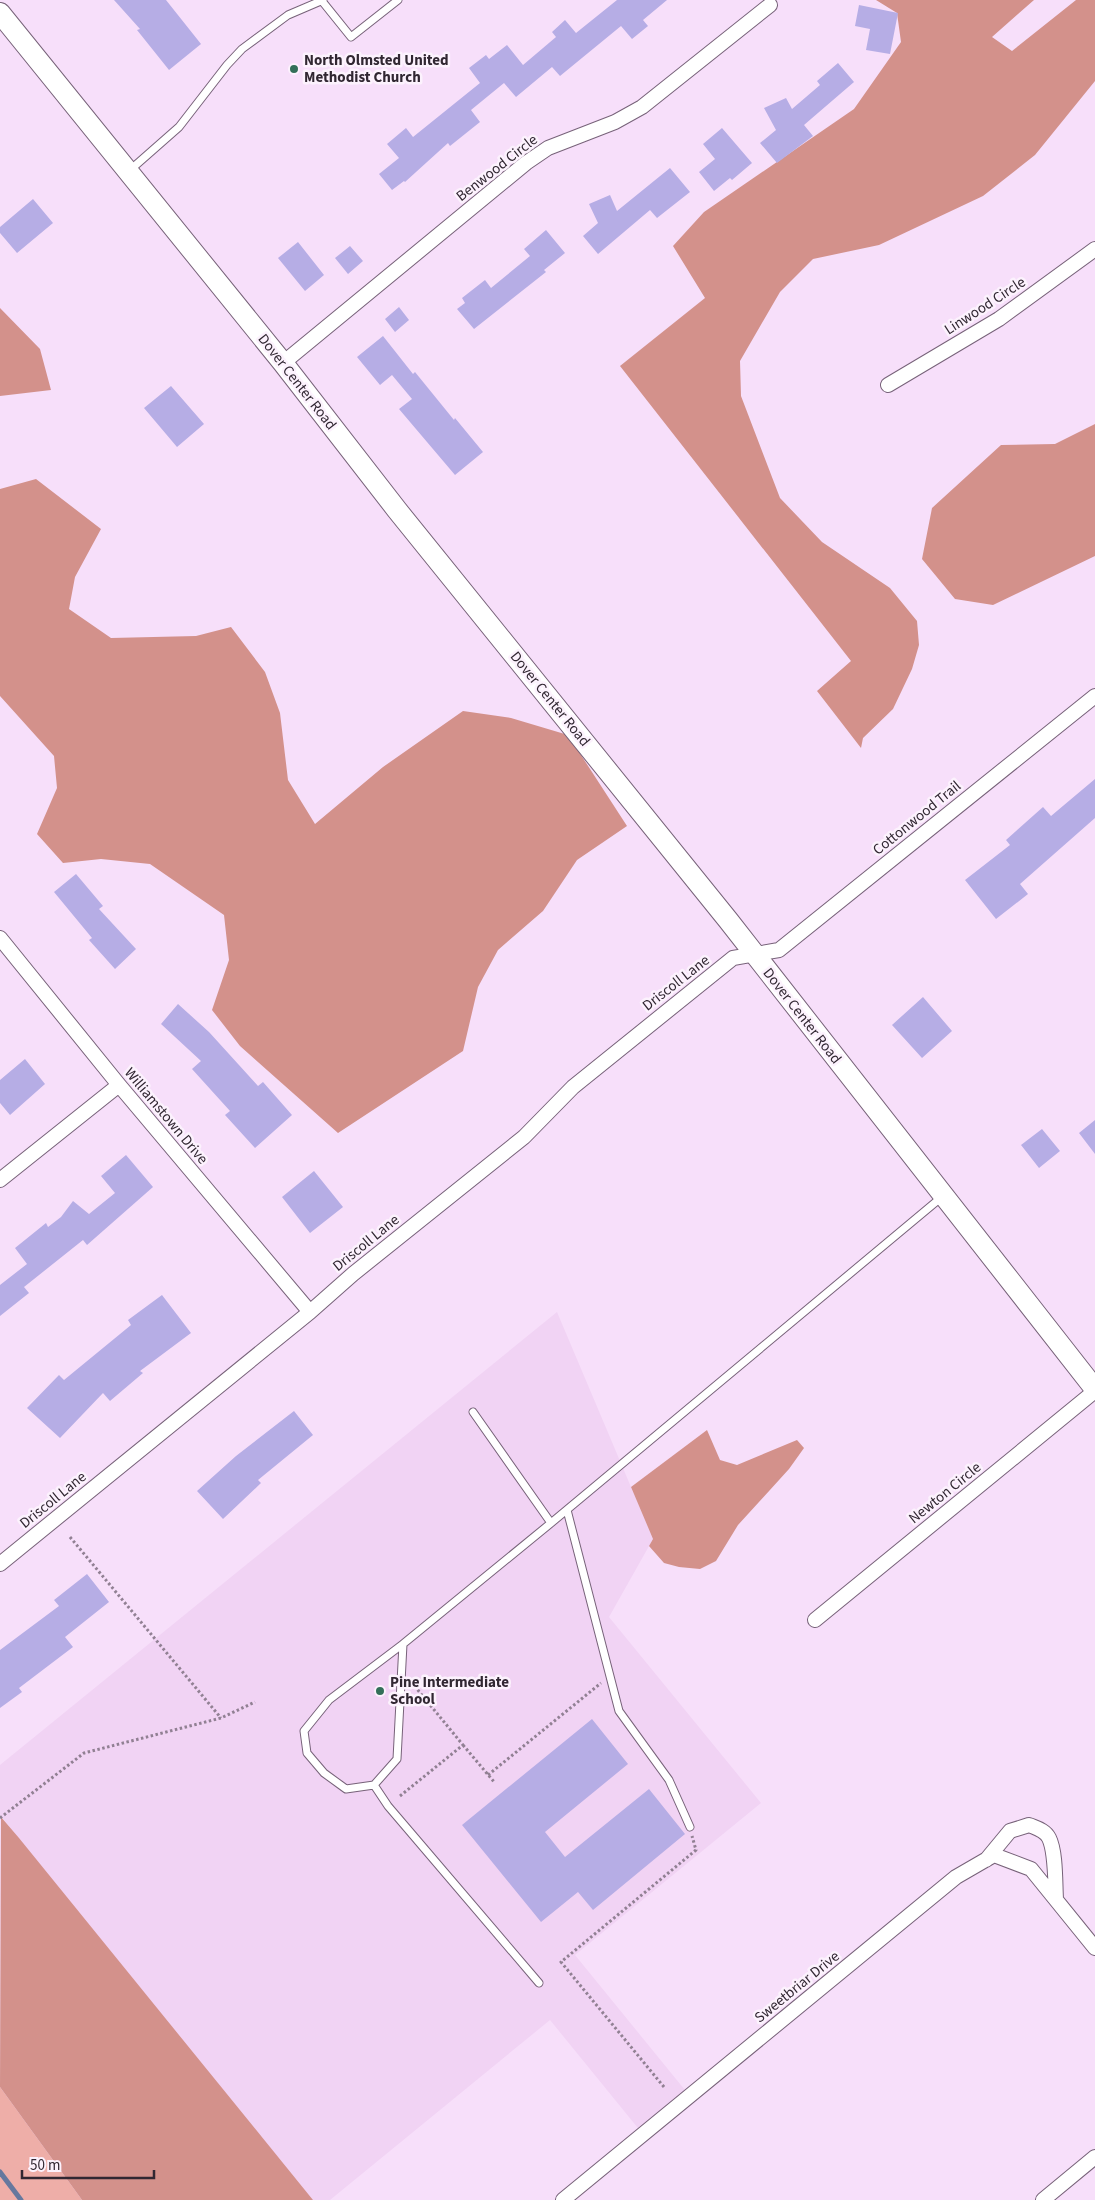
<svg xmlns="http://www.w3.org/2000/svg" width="1095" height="2200" font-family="'Source Sans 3',sans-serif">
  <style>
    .built { fill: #f1d3f4 }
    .green { fill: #eeaea8 }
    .forest { fill: #d3918b }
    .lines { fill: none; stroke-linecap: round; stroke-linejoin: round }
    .stream { stroke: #66789e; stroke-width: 5 }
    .building { fill: #b6ade5 }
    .lane-casing { stroke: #776279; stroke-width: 9 }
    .street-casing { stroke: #776279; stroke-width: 16 }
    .secondary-casing { stroke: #776279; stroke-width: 22 }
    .path { stroke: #918093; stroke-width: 3; stroke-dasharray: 2.5 2.5; stroke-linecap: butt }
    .lane { stroke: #fff; stroke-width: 7 }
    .street { stroke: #fff; stroke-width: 14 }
    .secondary { stroke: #fff; stroke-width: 20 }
    .poi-dot { fill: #336f59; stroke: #fcf2fd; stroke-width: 2 }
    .labels { text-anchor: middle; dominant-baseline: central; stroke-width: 5; stroke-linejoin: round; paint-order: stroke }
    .poi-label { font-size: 15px; font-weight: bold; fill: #312732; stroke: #fcf2fd; text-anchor: start }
    .street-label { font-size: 15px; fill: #312732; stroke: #fcf2fd }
  </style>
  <rect width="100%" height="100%" fill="#f7dffa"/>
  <!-- built -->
  <path class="built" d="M557,1312L653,1539L609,1617L761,1803L575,1955L689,2095L642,2133L550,2020L330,2200H313L0,1815V1765Z"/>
  <!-- green -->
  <path class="green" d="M0,2087L82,2200H0Z"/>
  <!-- forest -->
  <path class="forest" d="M876,0H1034L992,37L1012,51L1076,0H1095V81L1035,155L983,196L879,245L813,259L780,292L740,361L741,396L780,498L822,542L890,588L917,621L919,645L912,669L893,709L863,738L861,748L817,691L851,661L620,366L705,298L673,246L704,212L854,109L901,42L897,13Z
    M0,308L40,349L51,390L0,396Z
    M1095,424V556L993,605L955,599L922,559L932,508L1001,445L1055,444Z
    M36,479L101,529L75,577L69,609L111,638L196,636L231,627L265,672L280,713L288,780L315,824L383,767L463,711L511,718L568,735L627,826L577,860L543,911L498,950L478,987L463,1051L338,1133L240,1046L212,1010L229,960L224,915L150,864L101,859L63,863L37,834L57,788L54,756L0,696V489Z
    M707,1430L720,1460L737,1465L797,1440L804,1448L789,1469L738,1525L716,1561L700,1569L679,1567L664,1563L649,1546L653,1539L631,1487Z
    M1,1817L19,1838L313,2200H82L0,2087Z"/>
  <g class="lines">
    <!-- stream -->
    <path class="stream" d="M0,2172L21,2200"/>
  </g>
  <!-- building -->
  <path class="building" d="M114,0H166L201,44L169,70L137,30L140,29Z
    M617,0H667L643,20L648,26L632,39L621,26L560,76L552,67L516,97L504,83L471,110L480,122L450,146L448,143L405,182L404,181L392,190L379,174L399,158L387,144L406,128L413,137L480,83L469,68L486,55L489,59L507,45L523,65L556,37L552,32L565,20L576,33Z
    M859,5L898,13L890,54L866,50L870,29L855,26Z
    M838,63L854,82L804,125L813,136L777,163L760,143L776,130L764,108L786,98L792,109L820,85L817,81Z
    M722,128L752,163L732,180L730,178L714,191L699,172L715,159L703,144Z
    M670,168L690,192L657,218L650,210L598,254L583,236L598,223L589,204L610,195L617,211Z
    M33,199L53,223L17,253L0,233V227Z
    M546,230L565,253L544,270L546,272L474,329L457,309L465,303L462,298L485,280L491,288L530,256L524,249Z
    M298,242L324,275L305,291L278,258Z
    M350,246L363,261L348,274L335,258Z
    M399,307L409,320L395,332L385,319Z
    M383,336L413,374L415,372L454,420L455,418L483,452L455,475L399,409L412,399L392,375L380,385L357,357Z
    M171,386L204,424L177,447L144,408Z
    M1095,779V818L1020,884L1028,894L996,919L965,880L1010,845L1006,840L1043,807L1051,816Z
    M76,874L103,906L99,909L136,949L115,969L89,940L92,938L54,892Z
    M923,997L952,1031L922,1058L892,1025Z
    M178,1004L209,1032L258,1086L263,1082L292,1115L255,1148L225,1115L230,1111L192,1069L201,1061L161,1024Z
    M25,1059L45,1084L10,1115L0,1103V1080Z
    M1095,1120V1154L1079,1133Z
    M1042,1129L1060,1151L1039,1168L1021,1145Z
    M126,1155L153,1187L87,1245L83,1240L24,1287L29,1293L0,1316V1285L27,1264L15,1248L46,1223L48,1227L61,1217L73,1201L89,1214L115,1193L101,1176Z
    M314,1171L343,1207L310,1233L282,1197Z
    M162,1295L191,1333L140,1371L143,1373L110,1401L103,1393L60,1438L27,1408L59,1375L64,1380L131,1325L128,1320Z
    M294,1411L313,1435L258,1480L261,1483L223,1519L197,1491L236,1456Z
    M87,1574L109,1602L65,1637L73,1647L19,1688L22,1692L0,1708V1650L59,1606L54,1600Z
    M592,1719L628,1764L545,1832L565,1857L649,1789L685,1834L593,1910L578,1892L541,1922L462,1825Z"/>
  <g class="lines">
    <!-- lane casing -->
    <g class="lane-casing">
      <path id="lane" d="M322,1L351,37L398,0
        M129,171L179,127L227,65L242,49L288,15L323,0
        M473,1412L551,1523
        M567,1510L619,1711L669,1780L690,1827
        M403,1644L551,1523L943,1196
        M403,1644L397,1759L374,1785L346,1789L324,1773L307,1753L304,1731L329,1700Z
        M374,1785L388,1806L539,1983"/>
    </g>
    <!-- street casing -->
    <g class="street-casing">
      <path id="street" d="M283,363L526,163L548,148L615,122L642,107L770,5
        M888,385L999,319L1095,249
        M0,938L119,1085L310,1312
        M0,1180L119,1085
        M0,1564L310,1312L353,1274L524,1137L573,1087L733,958L779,950L1095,696
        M815,1620L1095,1391
        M986,1860L1010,1831L1029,1825C1036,1828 1045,1830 1049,1838C1056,1852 1055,1883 1056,1899
        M563,2200L956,1877L994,1855L1031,1869L1095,1948
        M1043,2200L1095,2157"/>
    </g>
    <!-- secondary casing -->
    <g class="secondary-casing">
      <path id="secondary" d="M0,13L283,363L397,510L728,920L1095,1389"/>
    </g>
    <!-- path -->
    <path class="path" d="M70,1537L221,1718
      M463,1745L495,1783
      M488,1775L601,1683
      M400,1796L463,1745L417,1689
      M0,1818L84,1753L221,1718L255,1702
      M664,2087L561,1962L696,1850L692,1836"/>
    <!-- lane -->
    <use href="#lane" class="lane"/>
    <!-- street -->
    <use href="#street" class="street"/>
    <!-- secondary -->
    <use href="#secondary" class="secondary"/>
  </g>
  <!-- markers -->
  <g class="poi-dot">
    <circle cx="294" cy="69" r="5"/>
    <circle cx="380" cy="1691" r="5"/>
  </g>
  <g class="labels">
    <!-- poi labels -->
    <g class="poi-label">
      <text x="304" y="60">North Olmsted United<tspan x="304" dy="17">Methodist Church</tspan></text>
      <text x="390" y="1682">Pine Intermediate<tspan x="390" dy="17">School</tspan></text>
    </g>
    <!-- street labels -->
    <g class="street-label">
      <text transform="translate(497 168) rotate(-38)">Benwood Circle</text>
      <text transform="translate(985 306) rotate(-33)">Linwood Circle</text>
      <text transform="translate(297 382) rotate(52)">Dover Center Road</text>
      <text transform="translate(550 699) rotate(51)">Dover Center Road</text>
      <text transform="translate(917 818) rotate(-39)">Cottonwood Trail</text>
      <text transform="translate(676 983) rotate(-38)">Driscoll Lane</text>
      <text transform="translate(802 1016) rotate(52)">Dover Center Road</text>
      <text transform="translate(166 1116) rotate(50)">Williamstown Drive</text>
      <text transform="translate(366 1243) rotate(-39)">Driscoll Lane</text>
      <text transform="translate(945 1493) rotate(-39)">Newton Circle</text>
      <text transform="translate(53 1500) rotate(-39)">Driscoll Lane</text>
      <text transform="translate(797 1987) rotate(-39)">Sweetbriar Drive</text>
    </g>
  </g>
  <!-- scale -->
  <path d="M22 2170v8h132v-8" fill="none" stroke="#312732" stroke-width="2.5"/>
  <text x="30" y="2170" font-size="15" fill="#312732" stroke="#fcf2fd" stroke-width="4" paint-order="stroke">50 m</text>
</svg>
